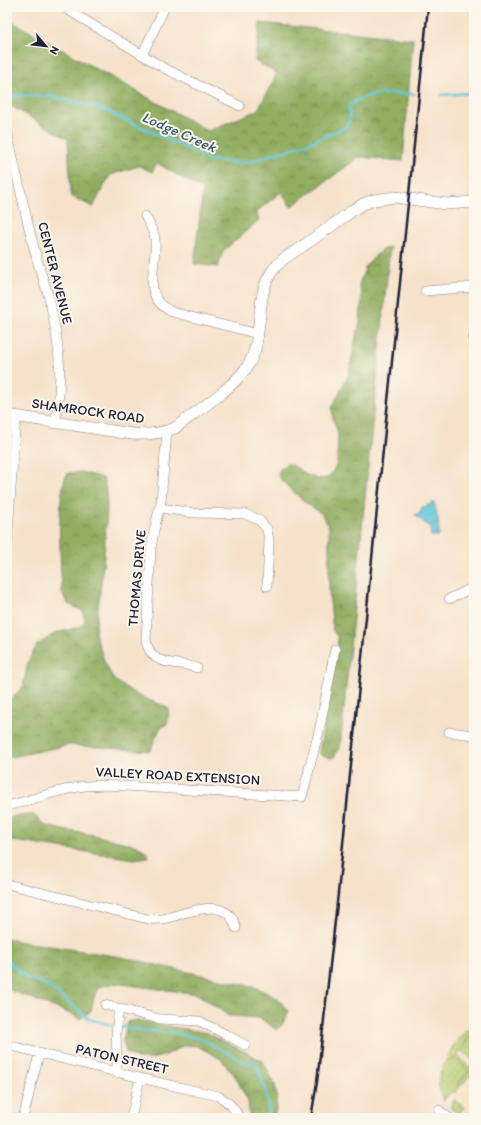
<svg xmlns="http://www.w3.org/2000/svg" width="481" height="1125" font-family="Itim,sans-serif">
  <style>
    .grass { fill: url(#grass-dots); stroke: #6c7654 }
    .forest { fill: url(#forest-crowns); stroke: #59684e }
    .garden { fill: #b6c96c; stroke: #6c7654 }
    .water { fill: url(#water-waves); stroke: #40758a }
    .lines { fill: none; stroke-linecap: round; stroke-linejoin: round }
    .stream { stroke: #5fc8da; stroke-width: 2.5 }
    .minor-casing { stroke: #8c8282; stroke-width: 10 }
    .tertiary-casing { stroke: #8c8282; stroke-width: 12 }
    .minor { stroke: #fff; stroke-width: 9 }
    .tertiary { stroke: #fff; stroke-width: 11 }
    .rail { stroke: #22223b; stroke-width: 2.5 }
    .labels { text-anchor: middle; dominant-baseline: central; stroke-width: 4; stroke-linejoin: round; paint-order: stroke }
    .street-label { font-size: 14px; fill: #22223b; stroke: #fbf7ec }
    .water-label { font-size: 15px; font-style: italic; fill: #375c73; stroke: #fbf7ec }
  </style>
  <defs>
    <pattern id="grass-dots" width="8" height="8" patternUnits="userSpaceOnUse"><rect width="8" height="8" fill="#b6c96c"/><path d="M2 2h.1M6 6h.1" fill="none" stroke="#9cac5e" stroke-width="1.8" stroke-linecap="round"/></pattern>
    <pattern id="forest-crowns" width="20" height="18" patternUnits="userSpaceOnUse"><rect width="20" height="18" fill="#90ad60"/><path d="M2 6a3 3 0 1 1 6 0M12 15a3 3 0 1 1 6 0" fill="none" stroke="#758c50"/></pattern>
    <pattern id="water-waves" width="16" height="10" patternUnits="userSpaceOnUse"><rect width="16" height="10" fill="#5fc8da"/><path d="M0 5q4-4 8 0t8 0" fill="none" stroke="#4ea2b2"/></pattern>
  </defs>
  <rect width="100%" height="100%" fill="#fbf7ec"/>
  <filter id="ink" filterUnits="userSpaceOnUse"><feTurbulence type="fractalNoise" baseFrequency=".025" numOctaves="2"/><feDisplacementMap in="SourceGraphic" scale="8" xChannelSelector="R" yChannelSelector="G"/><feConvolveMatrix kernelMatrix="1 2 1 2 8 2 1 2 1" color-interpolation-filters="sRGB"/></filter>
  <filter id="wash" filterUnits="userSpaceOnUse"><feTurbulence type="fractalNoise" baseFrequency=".012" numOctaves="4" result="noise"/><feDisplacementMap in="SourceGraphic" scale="16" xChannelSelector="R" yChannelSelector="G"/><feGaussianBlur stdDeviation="0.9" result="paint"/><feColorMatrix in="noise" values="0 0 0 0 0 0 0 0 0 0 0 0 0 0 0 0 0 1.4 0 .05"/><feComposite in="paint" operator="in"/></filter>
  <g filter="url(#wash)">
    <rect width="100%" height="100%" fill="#f6e2ca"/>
    <!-- grass -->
    <path class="grass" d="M474,1028V1061L462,1051C462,1042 469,1034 474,1028Z
      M455,1058L469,1071L457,1085L459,1088L455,1093L452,1091L443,1101C437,1080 436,1081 446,1061Z"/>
    <!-- forest -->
    <path class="forest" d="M7,19L208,131L258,110L277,73L255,61L260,23L413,39L403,161L359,157L291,207L281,192L256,212L259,220L223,251L218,267L194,264L203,190L157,163L152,172L139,166L110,175L93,207L71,196L68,139L11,106L7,93Z
      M390,247L340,748L334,757L330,758L321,755L319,752L338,646L337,636L333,631L329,592V527L321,513L306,503L287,486L281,480L278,474L280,469L286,464L292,465L307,475L318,479L327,478L331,474L337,464L338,433L333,419L332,407L349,374L356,337L360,323L362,296L359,284L366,266L381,250Z
      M81,472L103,478L106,489L107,508L104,557L95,634L105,663L114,680L139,696L162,705L169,709L167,724L160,728L150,751L69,745L7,758V703L23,687L28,662L37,645L56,633L80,627L85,621L83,611L68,604L62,593C61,568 55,491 68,473Z
      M33,814L44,825L58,829L93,835L135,845L147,852L149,857L134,859L7,840V818Z
      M7,938L17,941L121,957L255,987L278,999L289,1011L282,1025L277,1030L260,1018L229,1016L197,994L114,983L100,987L94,997L91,1011L80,1019L66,1012L7,989Z
      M137,1020L207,1033L263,1061L275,1085L277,1099L275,1118H250L248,1101L235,1076L221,1059L197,1046L185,1045L166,1055L151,1059H137L126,1052L123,1041L127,1022Z"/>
    <!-- garden -->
    <path class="garden" d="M468,1029L471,1032C466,1040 463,1049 458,1056L474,1071L459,1088L457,1086L469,1071L455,1058L446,1061L454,1044Z
      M455,1099L464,1108L458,1114L450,1107Z"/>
    <!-- water -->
    <path class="water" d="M434,502L438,519L439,536H431L430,527L415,515L423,510L421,508L424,506L425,507Z"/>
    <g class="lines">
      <!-- stream -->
      <path class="stream" d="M7,95L49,96L97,107L176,143L209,160L244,163L304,145L346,127C352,121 349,113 349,106C366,90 393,94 414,94
        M441,95L474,93
        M7,960L26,977L48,986L89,1019L115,1026
        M120,1027L149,1031L175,1033L204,1040L248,1064L255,1062L265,1087L270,1118"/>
    </g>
  </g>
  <g filter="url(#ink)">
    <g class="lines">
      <!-- minor casing -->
      <g class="minor-casing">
        <path id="minor" d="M63,7L164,68L240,106
          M142,55L165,7
          M7,132C17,173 25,215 36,256C40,271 46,286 50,302C59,342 64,382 55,422
          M145,216C149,223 154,231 155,239C158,267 139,295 172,312L258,334
          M425,291L474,287
          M473,337L474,336
          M167,431L161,501L154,531L151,549L146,639C150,669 176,660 197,668
          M160,508L194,513L245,514L259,520L267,529L269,541L267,586
          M7,546L16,416
          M449,599L474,587
          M449,732L474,735
          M7,806C33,800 59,789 85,786C98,785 112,785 125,786L302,797L320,727L335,649
          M7,884L148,919C155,919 161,920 167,918C189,912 228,895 236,928
          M105,1005L160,1019L199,1021L227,1035L245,1045
          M7,1045L140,1078L218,1096C228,1101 235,1107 239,1118
          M117,1073L116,1033L119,1008
          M439,1110L449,1118
          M23,1118L39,1054
          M131,1118L140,1078"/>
      </g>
      <!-- tertiary casing -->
      <g class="tertiary-casing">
        <path id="tertiary" d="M7,415L132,434C148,435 160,434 175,428C197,411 232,389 247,367C254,357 257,343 258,332C261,313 260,289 271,273C278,261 292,253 303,246C320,234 337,222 353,210L363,204L374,200L395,197L446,204L474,202"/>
      </g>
      <!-- minor -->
      <use href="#minor" class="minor"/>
      <!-- tertiary -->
      <use href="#tertiary" class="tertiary"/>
      <!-- rail -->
      <path class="rail" d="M311,1118L317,1082L337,903L428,7"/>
    </g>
  </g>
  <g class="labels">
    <!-- street labels -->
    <g class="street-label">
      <text transform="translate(55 273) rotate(76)">CENTER AVENUE</text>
      <text transform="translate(88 411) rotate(8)">SHAMROCK ROAD</text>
      <text transform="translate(137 578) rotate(-85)">THOMAS DRIVE</text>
      <text transform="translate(178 776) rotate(3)">VALLEY ROAD EXTENSION</text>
      <text transform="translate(122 1059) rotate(13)">PATON STREET</text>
    </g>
    <!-- water labels -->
    <g class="water-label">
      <text transform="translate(179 132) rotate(24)">Lodge Creek</text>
    </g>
  </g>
  <!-- margin -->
  <rect width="481" height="1125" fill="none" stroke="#fbf7ec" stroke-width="24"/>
  <!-- north arrow -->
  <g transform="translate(46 46) rotate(118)" stroke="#fbf7ec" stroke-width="3" paint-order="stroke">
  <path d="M0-3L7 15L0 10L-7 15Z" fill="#22223b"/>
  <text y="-6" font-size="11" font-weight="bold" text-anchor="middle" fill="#22223b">N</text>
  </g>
</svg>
